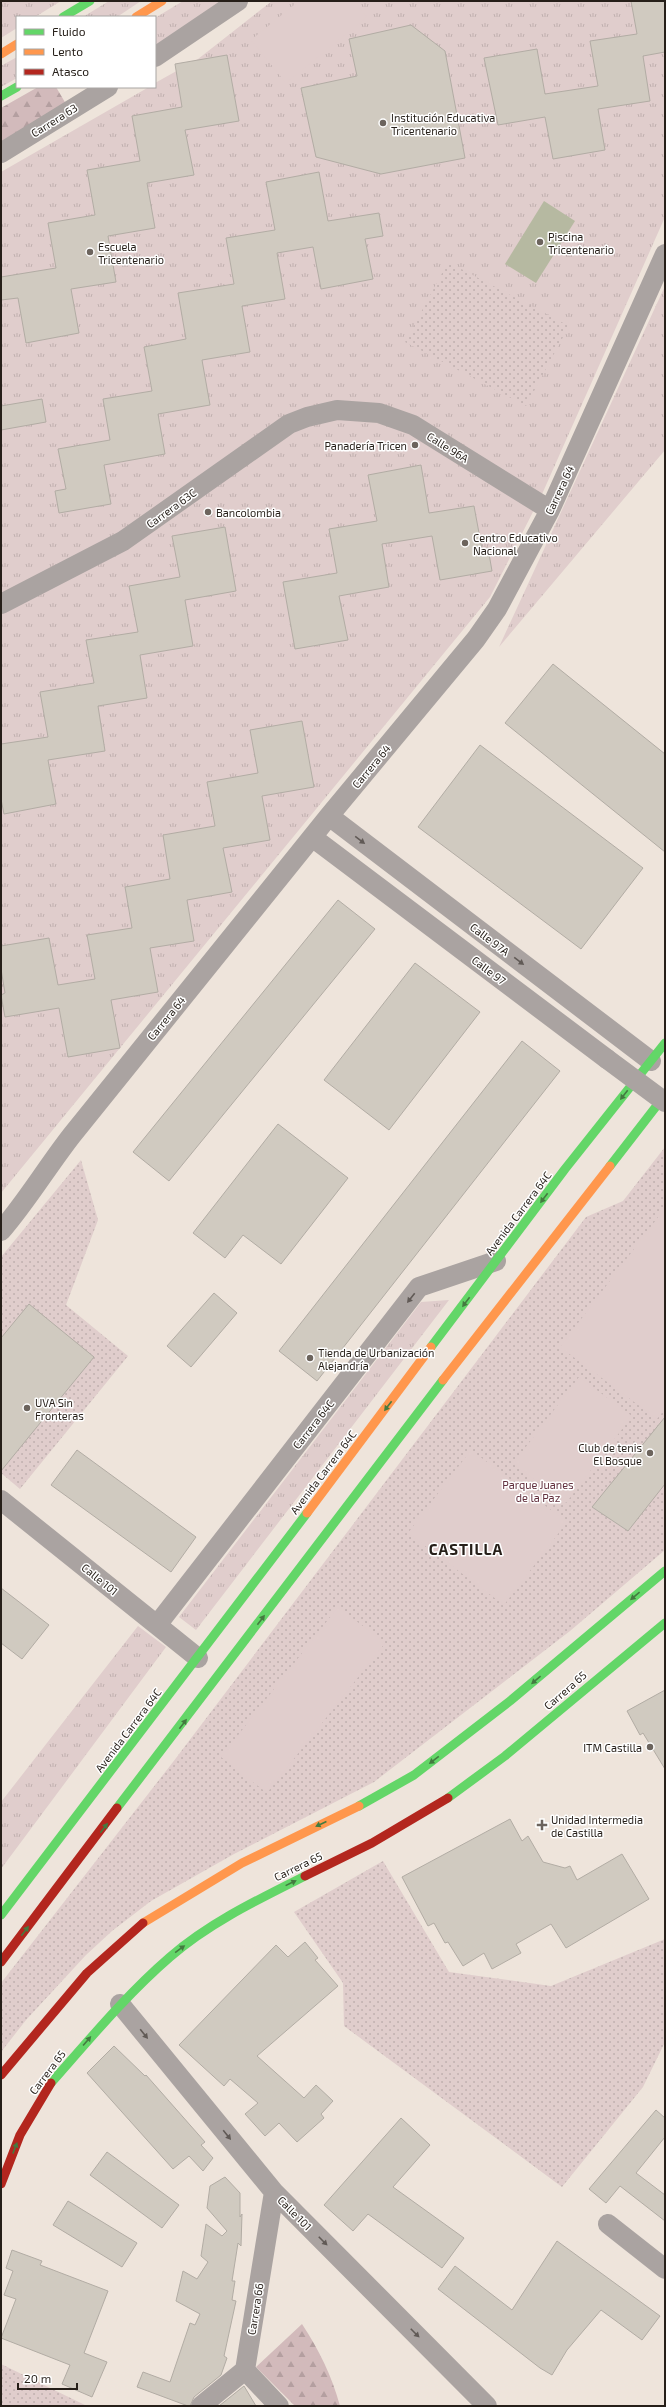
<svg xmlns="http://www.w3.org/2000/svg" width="666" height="2407" font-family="'Exo 2',sans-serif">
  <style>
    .grass { fill: url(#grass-tufts) }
    .forest { fill: url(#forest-firs) }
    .park { fill: url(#park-dots) }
    .pitch { fill: #e0cdcc }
    .water { fill: #b6b9a1 }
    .building { fill: #d0cac0; stroke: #b2aca4 }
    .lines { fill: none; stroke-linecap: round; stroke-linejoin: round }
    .street { stroke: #aaa3a1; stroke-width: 20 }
    .fast { stroke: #63d668; stroke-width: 9 }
    .slow { stroke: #ff974d; stroke-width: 9 }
    .jam { stroke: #b3261e; stroke-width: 9 }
    .street-bridge { stroke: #aaa3a1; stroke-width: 20 }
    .oneway { fill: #615a56 }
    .oneway2 { fill: #447a40 }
    .poi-dot { fill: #6c645d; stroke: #fff; stroke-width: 1.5 }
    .labels { text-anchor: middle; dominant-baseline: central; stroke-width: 3; stroke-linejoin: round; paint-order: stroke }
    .poi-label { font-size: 11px; fill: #261f19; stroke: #fff; text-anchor: start }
    .street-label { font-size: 11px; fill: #261f19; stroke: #fff }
    .park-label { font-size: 11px; fill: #62303e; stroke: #fff }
    .district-label { font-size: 15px; font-weight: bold; letter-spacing: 1px; fill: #261f19; stroke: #fff }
  </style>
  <defs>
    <pattern id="grass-tufts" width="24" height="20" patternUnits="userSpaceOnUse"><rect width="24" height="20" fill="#e0cdcc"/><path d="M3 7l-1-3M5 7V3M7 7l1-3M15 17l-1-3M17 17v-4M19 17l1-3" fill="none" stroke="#c0b0af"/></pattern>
    <pattern id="forest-firs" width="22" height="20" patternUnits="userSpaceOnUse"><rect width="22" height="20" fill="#d2babb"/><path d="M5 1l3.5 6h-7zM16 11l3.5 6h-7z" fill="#b49fa0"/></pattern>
    <pattern id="park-dots" width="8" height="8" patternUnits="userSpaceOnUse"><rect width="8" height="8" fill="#e0cdcc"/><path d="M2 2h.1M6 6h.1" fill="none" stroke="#c0b0af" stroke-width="1.8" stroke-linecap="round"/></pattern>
  </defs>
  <rect width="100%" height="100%" fill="#eee4db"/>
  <!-- grass -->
  <path class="grass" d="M1,1H61L35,17H17V28L1,38Z
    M109,1H141L117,17H83Z
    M183,1H225L155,48V18Z
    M272,1H665V217L543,492L490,597L1,1193V172L149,87H155V83L198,59Z
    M17,57V78L1,87V66Z
    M665,286V450L499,647Z
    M449,1300L196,1630L179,1617L421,1302Z
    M138,1626L166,1647L1,1869V1802Z"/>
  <!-- forest -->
  <path class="forest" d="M38,87H56L66,104L1,142V108Z
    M302,2324C319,2350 332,2376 340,2406H295L256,2367Z"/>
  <!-- park -->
  <path class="park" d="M448,262L569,326L526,406L405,342Z
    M665,1147V1550L570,1631L374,1782L234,1854L151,1901L112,1931L86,1955L26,2020L1,2052V1983L173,1762L586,1217L623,1201Z
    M81,1160L98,1220L66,1305L128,1356L20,1489L1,1473V1257Z
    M383,1861L449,1972L551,1986L665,1939V2042L643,2087L562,2187L344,2026L343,1983L294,1912Z
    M1,2364L87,2406H1Z"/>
  <!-- pitch -->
  <path class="pitch" d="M299,1H354L367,17L286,83L251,40Z
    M665,1208V1409L657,1419L560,1347Z
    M579,1377L632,1416L566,1503L513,1464Z
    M471,1450L567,1522L504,1605L408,1533Z
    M338,1607L385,1643L267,1793L221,1757Z"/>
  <!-- water -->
  <path class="water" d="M544,201L575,221L536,283L505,264Z"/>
  <!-- building -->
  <path class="building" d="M631,1H665V52L643,56L650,101L598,109L605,150L553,159L545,117L498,125L484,58L537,49L545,94L598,86L590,41L637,34Z
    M411,25L445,51L465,158L381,174L316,157L301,88L357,76L349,39Z
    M227,55L239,121L185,130L194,175L147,183L155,228L108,236L116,282L71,289L79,333L26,343L18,298L1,300V277L56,268L48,223L95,215L87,170L140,161L132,116L182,107L175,64Z
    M319,172L328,221L379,213L383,236L365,239L373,279L321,289L313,247L277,253L285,299L242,306L250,352L202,360L210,405L158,414L165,454L104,465L111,504L59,513L55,491L66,489L58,449L110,440L103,399L152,391L144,347L186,339L178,293L234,284L226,238L275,230L266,182Z
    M42,399L46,422L1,430V406Z
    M421,465L429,513L474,506L482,549L488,548L492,571L440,580L432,536L382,544L389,587L339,596L348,640L295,649L283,582L337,573L329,529L377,521L368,475Z
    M225,527L236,591L185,600L193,646L140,655L147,698L98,706L105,751L48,760L56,804L4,814L1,799V744L48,737L40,692L94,683L86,640L138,632L129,586L180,577L172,536Z
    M553,664L665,754V852L505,723Z
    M302,721L314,787L262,796L270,840L223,848L232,892L187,900L194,941L150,948L158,992L111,1000L120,1048L68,1057L59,1008L5,1017L1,995L5,993L1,969V946L49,938L58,985L95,979L87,935L132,928L125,887L170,879L163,835L215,826L207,782L258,773L250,730Z
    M480,745L643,868L581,949L418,827Z
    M338,900L375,929L169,1181L133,1152Z
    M415,963L480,1012L389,1130L324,1080Z
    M522,1041L560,1071L317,1381L279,1351Z
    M278,1124L348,1178L281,1264L243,1235L225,1258L193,1233Z
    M214,1293L237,1313L191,1367L167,1346Z
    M29,1304L94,1357L1,1471V1338Z
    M665,1417V1484L628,1531L592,1507Z
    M77,1450L196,1537L171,1572L51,1485Z
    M1,1588L49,1625L22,1659L1,1643Z
    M665,1690V1769L643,1733L640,1735L627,1711Z
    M510,1819L522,1841L528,1836L543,1862L565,1868L570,1866L577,1880L622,1854L649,1899L566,1948L551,1924L516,1944L521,1953L492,1969L484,1953L463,1966L448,1942L445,1943L434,1923L428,1926L402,1877Z
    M305,1942L318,1958L315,1960L338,1986L257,2056L304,2098L316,2085L333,2101L321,2114L324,2118L297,2142L279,2123L265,2136L245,2114L258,2103L230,2079L224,2086L179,2045L276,1945L288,1957Z
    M114,2046L145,2076L146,2075L205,2142L201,2145L213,2158L203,2171L189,2156L173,2169L87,2073Z
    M656,2110L665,2118V2137L636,2173L665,2195V2221L620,2186L606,2203L589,2189Z
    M401,2118L430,2145L393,2187L464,2238L442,2268L368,2214L353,2231L324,2205Z
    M107,2152L179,2205L162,2228L90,2175Z
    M225,2177L240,2193V2217L242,2214L241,2246L238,2243L232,2281H235L232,2300L236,2301L224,2356L227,2358L221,2375L194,2397L190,2406H188L137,2387L143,2372L170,2382L190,2323L195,2325L200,2314L176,2301L183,2271L197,2279L208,2262L201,2256L206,2224L222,2236L227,2231L207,2208L210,2186Z
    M68,2201L137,2243L122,2267L53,2225Z
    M557,2241L660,2316L642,2340L601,2310L567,2350L552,2375L540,2368L438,2289L455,2266L512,2310Z
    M12,2250L42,2261L40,2265L108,2291L84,2353L107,2362L92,2397L62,2384L70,2365L1,2338L16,2299L4,2295L13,2271L6,2268Z
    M244,2386L256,2406H219Z"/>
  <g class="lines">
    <!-- street -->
    <path class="street" d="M155,57L238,1
      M1,153L108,87
      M1,604L123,541L289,424L307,417L337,410L379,413L413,425L550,510
      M329,816L651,1061
      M312,837L607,1059
      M1,1231C27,1201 47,1167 72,1135L329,816L476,639L497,609L550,510L665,254
      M1,1500L198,1658
      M157,1625L419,1287L496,1261
      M120,2004L274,2192L487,2406
      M608,2224L665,2269
      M245,2370L279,2406
      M201,2406L245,2370L274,2192"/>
    <!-- fast -->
    <path class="fast" d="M63,17L90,1
      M1,96L17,87
      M610,1166L665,1095
      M431,1347L565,1169L665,1043
      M448,1798L505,1756L665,1623
      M359,1806L414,1775L510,1701L665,1571
      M117,1808L443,1380
      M1,1915L307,1513
      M51,2083C89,2040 126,1995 170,1957C209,1923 259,1899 305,1876"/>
    <!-- slow -->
    <path class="slow" d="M136,17L162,1
      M1,54L17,44
      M443,1380L610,1166
      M307,1513L431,1347
      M143,1923L242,1863L359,1806"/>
    <!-- jam -->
    <path class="jam" d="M305,1876L372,1843L448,1798
      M1,1962L117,1808
      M1,2075L87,1973L143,1923
      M1,2184L20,2135L51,2083"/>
    <!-- street-bridge -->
    <path class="street-bridge" d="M607,1059L665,1102"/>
  </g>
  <!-- one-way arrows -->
  <defs><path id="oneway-solid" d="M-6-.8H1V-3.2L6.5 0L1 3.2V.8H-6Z"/></defs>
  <g class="oneway">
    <use href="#oneway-solid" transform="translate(360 840) rotate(37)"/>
    <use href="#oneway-solid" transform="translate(519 961) rotate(37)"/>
    <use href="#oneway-solid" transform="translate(411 1298) rotate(128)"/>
    <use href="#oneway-solid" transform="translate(144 2034) rotate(51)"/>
    <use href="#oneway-solid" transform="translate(227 2135) rotate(51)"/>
    <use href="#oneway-solid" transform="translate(323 2241) rotate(45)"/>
    <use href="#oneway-solid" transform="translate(415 2333) rotate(45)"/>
  </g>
  <g class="oneway2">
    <use href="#oneway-solid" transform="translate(624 1095) rotate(128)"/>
    <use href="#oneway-solid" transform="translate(544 1198) rotate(127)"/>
    <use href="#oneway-solid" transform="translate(466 1302) rotate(127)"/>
    <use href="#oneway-solid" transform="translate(388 1406) rotate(127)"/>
    <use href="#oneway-solid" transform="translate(635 1596) rotate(140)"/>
    <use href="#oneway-solid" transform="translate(261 1620) rotate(-53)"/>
    <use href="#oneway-solid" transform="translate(536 1680) rotate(140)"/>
    <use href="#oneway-solid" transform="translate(183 1724) rotate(-53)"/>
    <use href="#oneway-solid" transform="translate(434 1760) rotate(143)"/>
    <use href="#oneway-solid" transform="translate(321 1824) rotate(155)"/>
    <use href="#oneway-solid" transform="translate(104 1828) rotate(-53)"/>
    <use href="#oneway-solid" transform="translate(291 1883) rotate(-26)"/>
    <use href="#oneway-solid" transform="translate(25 1931) rotate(-53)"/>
    <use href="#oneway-solid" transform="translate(180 1949) rotate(-36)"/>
    <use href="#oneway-solid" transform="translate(87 2041) rotate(-49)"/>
    <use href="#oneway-solid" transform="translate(15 2148) rotate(-69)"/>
  </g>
  <!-- markers -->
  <g class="poi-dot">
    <circle cx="383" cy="123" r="4"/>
    <circle cx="540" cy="242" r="4"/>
    <circle cx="90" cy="252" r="4"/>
    <circle cx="415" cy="445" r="4"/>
    <circle cx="208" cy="512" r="4"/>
    <circle cx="465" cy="543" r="4"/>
    <circle cx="310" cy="1358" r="4"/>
    <circle cx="27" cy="1408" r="4"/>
    <circle cx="650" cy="1453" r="4"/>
    <circle cx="650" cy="1747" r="4"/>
    <path d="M540 1819h4v4h4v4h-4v4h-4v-4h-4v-4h4z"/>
  </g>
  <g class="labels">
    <!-- poi labels -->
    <g class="poi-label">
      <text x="391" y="117">Institución Educativa<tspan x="391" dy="13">Tricentenario</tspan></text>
      <text x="548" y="236">Piscina<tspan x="548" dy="13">Tricentenario</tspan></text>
      <text x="98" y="246">Escuela<tspan x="98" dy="13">Tricentenario</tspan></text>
      <text x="407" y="445" text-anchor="end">Panadería Tricen</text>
      <text x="216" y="512">Bancolombia</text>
      <text x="473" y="537">Centro Educativo<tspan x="473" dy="13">Nacional</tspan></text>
      <text x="318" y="1352">Tienda de Urbanización<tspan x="318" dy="13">Alejandría</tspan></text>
      <text x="35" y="1402">UVA Sin<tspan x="35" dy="13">Fronteras</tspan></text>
      <text x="642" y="1447" text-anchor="end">Club de tenis<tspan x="642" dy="13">El Bosque</tspan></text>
      <text x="642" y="1747" text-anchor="end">ITM Castilla</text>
      <text x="551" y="1819">Unidad Intermedia<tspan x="551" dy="13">de Castilla</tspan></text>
    </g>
    <!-- street labels -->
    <g class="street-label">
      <text transform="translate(54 120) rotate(-32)">Carrera 63</text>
      <text transform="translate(448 447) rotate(32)">Calle 96A</text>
      <text transform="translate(559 490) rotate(-65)">Carrera 64</text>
      <text transform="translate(171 508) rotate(-36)">Carrera 63C</text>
      <text transform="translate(371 766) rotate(-50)">Carrera 64</text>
      <text transform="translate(490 939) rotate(37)">Calle 97A</text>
      <text transform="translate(489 970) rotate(37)">Calle 97</text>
      <text transform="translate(166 1018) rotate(-51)">Carrera 64</text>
      <text transform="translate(518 1213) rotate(-53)">Avenida Carrera 64C</text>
      <text transform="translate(313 1424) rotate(-52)">Carrera 64C</text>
      <text transform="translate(323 1472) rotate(-53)">Avenida Carrera 64C</text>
      <text transform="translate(100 1579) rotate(39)">Calle 101</text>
      <text transform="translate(565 1690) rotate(-41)">Carrera 65</text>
      <text transform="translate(128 1730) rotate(-53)">Avenida Carrera 64C</text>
      <text transform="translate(298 1866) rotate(-26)">Carrera 65</text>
      <text transform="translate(47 2072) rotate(-53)">Carrera 65</text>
      <text transform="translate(295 2213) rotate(45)">Calle 101</text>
      <text transform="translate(255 2309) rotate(-81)">Carrera 66</text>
    </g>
    <!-- park labels -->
    <g class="park-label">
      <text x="538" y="1484">Parque Juanes<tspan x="538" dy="13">de la Paz</tspan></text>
    </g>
    <!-- district labels -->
    <g class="district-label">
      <text x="466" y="1549">CASTILLA</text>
    </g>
  </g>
  <!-- border -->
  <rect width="666" height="2407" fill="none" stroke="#261f19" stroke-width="4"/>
  <!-- legend -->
  <rect x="16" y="16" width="140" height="72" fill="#ffffff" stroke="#a8a5a3"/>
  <rect x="24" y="29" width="20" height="6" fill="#63d668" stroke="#a8a5a3"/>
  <text x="52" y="36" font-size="12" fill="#261f19">Fluido</text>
  <rect x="24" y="49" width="20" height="6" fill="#ff974d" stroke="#a8a5a3"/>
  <text x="52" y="56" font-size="12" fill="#261f19">Lento</text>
  <rect x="24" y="69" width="20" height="6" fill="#b3261e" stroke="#a8a5a3"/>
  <text x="52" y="76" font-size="12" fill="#261f19">Atasco</text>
  <!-- scale -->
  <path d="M18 2383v6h59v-6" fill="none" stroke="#261f19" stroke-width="2"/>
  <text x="24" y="2383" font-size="12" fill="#261f19" stroke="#ffffff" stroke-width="3" paint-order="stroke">20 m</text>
</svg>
